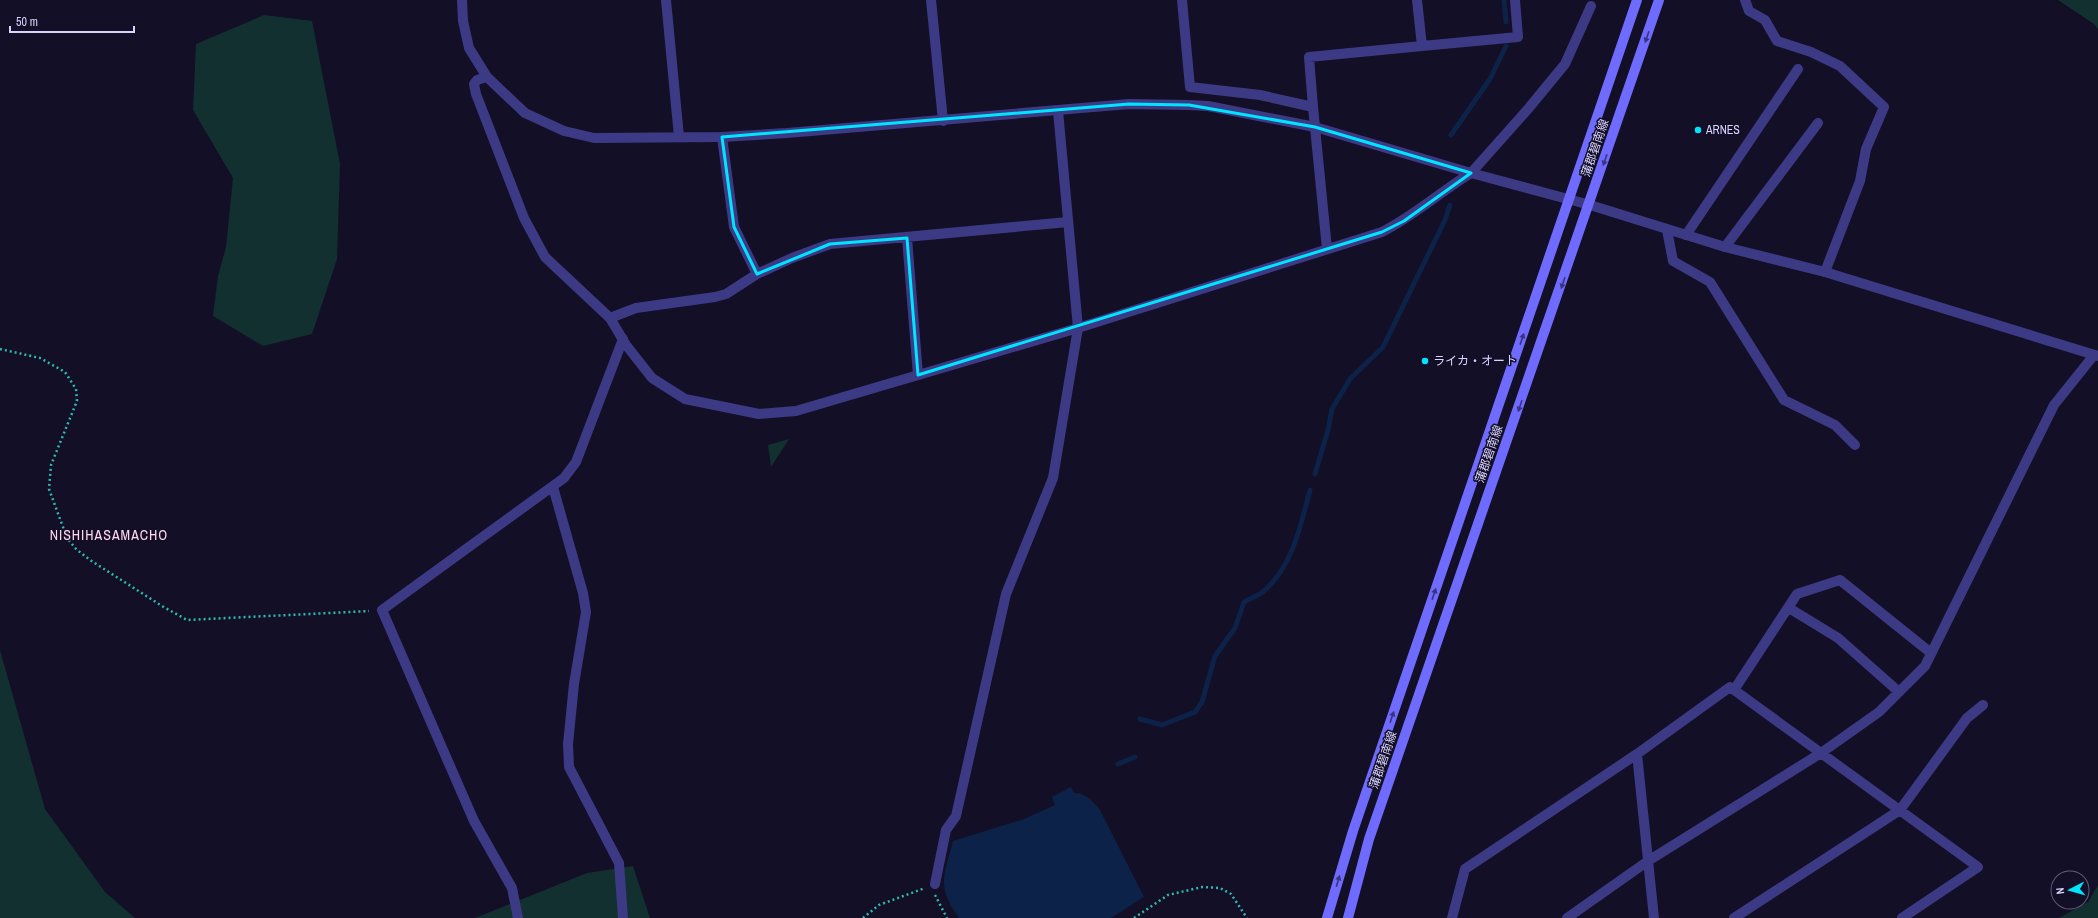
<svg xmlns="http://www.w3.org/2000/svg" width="2098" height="918" font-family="'Archivo Narrow','Noto Sans JP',sans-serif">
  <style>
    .green { fill: #12302f }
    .water { fill: #0c2248 }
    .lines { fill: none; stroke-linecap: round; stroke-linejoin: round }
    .stream { stroke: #0c2248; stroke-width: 5 }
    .path { stroke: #2fb8b0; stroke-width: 2.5; stroke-dasharray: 2 3; stroke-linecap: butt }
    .minor { stroke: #3d3a85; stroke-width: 10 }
    .tertiary { stroke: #3d3a85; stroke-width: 10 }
    .secondary { stroke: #6f6bff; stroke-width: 10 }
    .oneway { fill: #38347d }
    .marked { fill: none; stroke: #00e5ff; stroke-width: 3; stroke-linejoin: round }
    .poi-dot { fill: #00e5ff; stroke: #130f26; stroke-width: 1.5 }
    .labels { text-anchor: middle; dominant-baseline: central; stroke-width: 3; stroke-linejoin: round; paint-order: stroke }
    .poi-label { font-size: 12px; fill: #d9d4ff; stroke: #130f26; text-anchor: start }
    .street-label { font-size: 12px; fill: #d9d4ff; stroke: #130f26 }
    .quarter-label { font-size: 14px; letter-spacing: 1px; fill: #ffd6f0; stroke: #130f26 }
  </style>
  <rect width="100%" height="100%" fill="#130f26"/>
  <!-- green -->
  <path class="green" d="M2058,0H2098V29L2094,24Z
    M264,15L312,21L340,164L337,259L312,334L263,346L213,316L218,276L226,247L233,178L193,110L196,44Z
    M789,439L771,467L768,445Z
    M0,650L45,809L105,892L135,918H0Z
    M633,866L650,918H475L587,873Z
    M2098,885V918H2059L2088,902Z"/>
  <!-- water -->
  <path class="water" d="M1071,787L1074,793C1086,793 1093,801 1100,810L1144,897L1111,918H959C936,886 944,876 953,841L1024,819L1055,805L1052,797Z"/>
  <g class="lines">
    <!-- stream -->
    <path class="stream" d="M1504,0L1506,22
      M1451,135L1490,79L1506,46
      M1315,474L1328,430L1332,409L1350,379L1383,347L1445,220L1450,205
      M1140,719L1162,725L1195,712L1202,702L1215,656L1235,628L1244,602C1251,598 1260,595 1265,590C1293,565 1301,524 1310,490
      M1118,764L1135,757"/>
    <!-- path -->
    <path class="path" d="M0,349L40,358L65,372L76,389L77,401L51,465L49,489L67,538L76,549L90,560L162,606L187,620L369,611
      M935,895L947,918
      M863,918L879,905L925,888
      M1134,918L1168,895L1202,887L1220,888L1231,894L1247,918"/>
    <!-- minor -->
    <path class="minor" d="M666,0L679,137
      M931,0L943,121
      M1182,0L1190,87L1260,95L1313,107L1309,57L1422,46L1417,0
      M1745,0L1749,11L1765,20L1777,41L1811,52L1840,66L1884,107L1866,149L1860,181L1825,272
      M1422,46L1518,37L1515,0
      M1313,107L1327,249
      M722,137L734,227L757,274
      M1471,173L1528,109L1565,64L1591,6
      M1667,230L1673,261L1710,282L1784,400L1835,425L1855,445
      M1686,235L1798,69
      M907,238L918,375
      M1725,247L1818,123
      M610,318L636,308L715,297L726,294L757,274L792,258L830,244L1068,222
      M553,487L583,593L586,612L574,684L568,744L569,767L619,863L623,918
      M1789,608L1838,638L1899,692
      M1734,690L1797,594L1840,580L1931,653
      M1637,754L1654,918
      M935,884L946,830L956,816L1006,594L1053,478L1078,328L1058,111
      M518,918L512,888L474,821L382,610L564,478L576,462L623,339
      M1452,918L1465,869L1637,754L1730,687L1978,867L1902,918
      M1567,918L1648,861L1821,753L1879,712L1925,666L2054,405L2094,355
      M1734,918L1900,810L1967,718L1983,705"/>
    <!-- tertiary -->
    <path class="tertiary" d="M462,0L463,21L469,48L487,77L525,113L564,131L594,138L722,137L787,133L1129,104L1189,105L1208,106L1315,127L1471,173
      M487,77L477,80L474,84L476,94L524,218L545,257L610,318L626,345L652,378L685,399L759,414L796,411L1078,328L1382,232C1414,216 1440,192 1471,173L1590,205L1725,247L1825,272L2098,356"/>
    <!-- secondary -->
    <path class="secondary" d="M1327,918L1353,831L1637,0
      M1348,918L1369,839L1659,0"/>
  </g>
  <!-- one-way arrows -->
  <defs><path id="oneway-solid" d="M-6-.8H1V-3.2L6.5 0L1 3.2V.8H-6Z"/></defs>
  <g class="oneway">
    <use href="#oneway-solid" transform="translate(1647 37) rotate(109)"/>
    <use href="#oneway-solid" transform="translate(1605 160) rotate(109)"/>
    <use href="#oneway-solid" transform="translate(1563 283) rotate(109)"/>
    <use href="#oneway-solid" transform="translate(1522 339) rotate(-71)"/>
    <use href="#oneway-solid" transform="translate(1520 406) rotate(109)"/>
    <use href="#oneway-solid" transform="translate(1434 594) rotate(-71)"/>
    <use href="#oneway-solid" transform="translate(1392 717) rotate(-71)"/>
    <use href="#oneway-solid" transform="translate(1338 881) rotate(-74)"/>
  </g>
  <!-- marked area -->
  <path class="marked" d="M1129,104L1189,105L1315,127L1471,173L1404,221L1382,232L918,375L907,238L830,244L757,274L734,227L722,137Z"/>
  <!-- markers -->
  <g class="poi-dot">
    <circle cx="1698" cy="130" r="4"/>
    <circle cx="1425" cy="361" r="4"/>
  </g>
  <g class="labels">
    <!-- poi labels -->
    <g class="poi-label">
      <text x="1706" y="130">ARNES</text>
      <text x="1433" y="361">ライカ・オート</text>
    </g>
    <!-- street labels -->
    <g class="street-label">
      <text transform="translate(1595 148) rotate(-71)">蒲郡碧南線</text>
      <text transform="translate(1489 454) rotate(-71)">蒲郡碧南線</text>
      <text transform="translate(1383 760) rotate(-71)">蒲郡碧南線</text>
    </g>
    <!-- quarter labels -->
    <g class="quarter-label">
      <text x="109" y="535">NISHIHASAMACHO</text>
    </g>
  </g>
  <!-- north arrow -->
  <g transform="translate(2070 890) rotate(264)"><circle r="19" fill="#130f26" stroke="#625e7d"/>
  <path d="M0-3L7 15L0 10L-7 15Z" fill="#00e5ff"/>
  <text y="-6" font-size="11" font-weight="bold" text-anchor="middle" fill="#d9d4ff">N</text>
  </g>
  <!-- scale -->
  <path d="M10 26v6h124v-6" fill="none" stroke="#d9d4ff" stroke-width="2"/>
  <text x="16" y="26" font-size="12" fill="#d9d4ff" stroke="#130f26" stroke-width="3" paint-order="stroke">50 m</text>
</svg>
